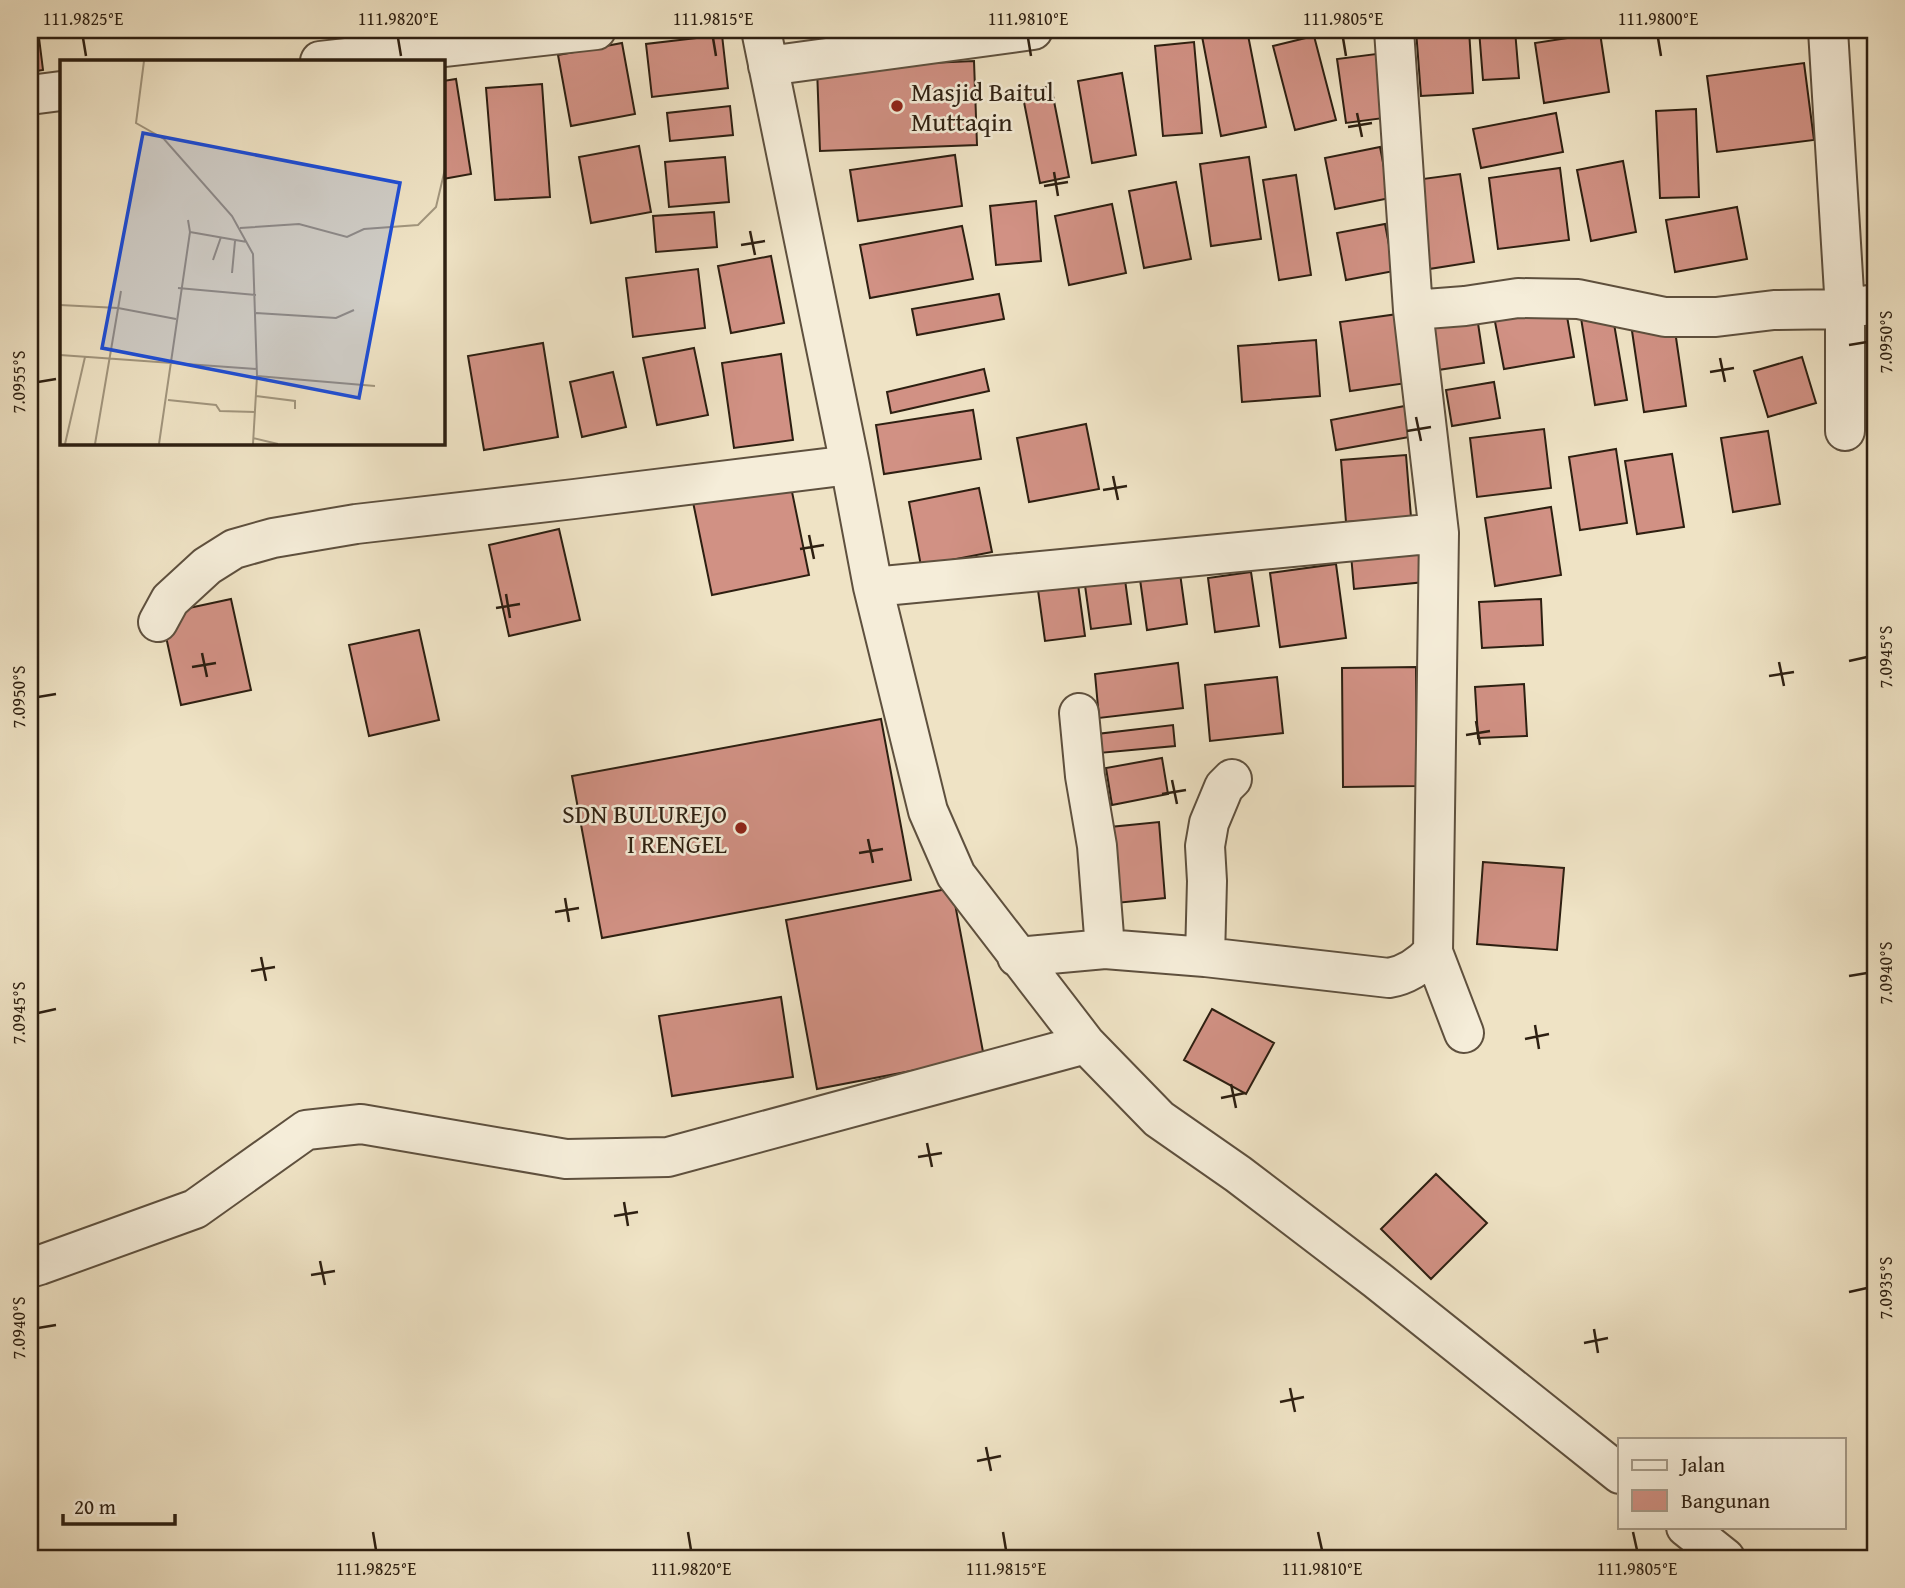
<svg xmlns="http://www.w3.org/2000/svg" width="1905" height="1588" font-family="'Gentium Book Plus',serif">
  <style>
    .building { fill: #d19184; stroke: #2d1f11; stroke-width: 2 }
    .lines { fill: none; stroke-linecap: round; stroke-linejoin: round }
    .minor-casing { stroke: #5e503e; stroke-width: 42 }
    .minor { stroke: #f5edd9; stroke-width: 38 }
    .ticks { fill: none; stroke: #2d1f11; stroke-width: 2.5 }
    .poi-dot { fill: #8f2418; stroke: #f5edd9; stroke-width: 2.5 }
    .labels { text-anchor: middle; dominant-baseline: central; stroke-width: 5; stroke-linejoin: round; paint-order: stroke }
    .poi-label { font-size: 26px; fill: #2d1f11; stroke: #f5edd9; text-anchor: start }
    .inset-road { fill: none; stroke: #a1957d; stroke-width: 2 }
    .view { fill: #1d4ed8; fill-opacity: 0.15; stroke: #1d4ed8; stroke-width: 3.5 }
    .inset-edge { fill: none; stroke: #2d1f11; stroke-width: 3.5 }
    .neatline { fill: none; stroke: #2d1f11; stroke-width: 2.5 }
    .ticks-label { font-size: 18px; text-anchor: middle; fill: #2d1f11 }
  </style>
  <rect width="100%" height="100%" fill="#efe3c5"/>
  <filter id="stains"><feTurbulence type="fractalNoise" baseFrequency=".00286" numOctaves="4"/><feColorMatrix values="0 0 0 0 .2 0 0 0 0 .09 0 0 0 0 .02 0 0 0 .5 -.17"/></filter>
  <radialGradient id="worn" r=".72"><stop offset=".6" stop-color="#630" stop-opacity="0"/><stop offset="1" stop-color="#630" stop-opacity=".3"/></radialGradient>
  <!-- building -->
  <path class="building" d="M30,30H38L43,70L30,72Z
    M1207,30H1247L1266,127L1221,136L1201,31Z
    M1416,30H1469L1473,93L1421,96Z
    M1479,30H1515L1519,78L1483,80Z
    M1600,33L1609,92L1544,103L1535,43Z
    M722,35L728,88L652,97L646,44Z
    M1314,36L1336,120L1295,130L1273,46Z
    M1194,42L1202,133L1163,136L1155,46Z
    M622,43L635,114L571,126L558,55Z
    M1376,54L1384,118L1346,123L1337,59Z
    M974,61L977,145L820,151L817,68Z
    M1804,63L1814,140L1717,152L1707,76Z
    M1122,73L1136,155L1092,163L1078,81Z
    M456,79L471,174L443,179V81Z
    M542,84L550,197L495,200L486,88Z
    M1051,86L1069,177L1040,183L1022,92Z
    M730,106L733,135L670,141L667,113Z
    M1696,109L1699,197L1660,198L1656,111Z
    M1556,113L1563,152L1481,168L1473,129Z
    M639,146L651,212L591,223L579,157Z
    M1380,147L1390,198L1335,209L1325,158Z
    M955,155L962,206L858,221L850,170Z
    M725,157L729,202L669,207L665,162Z
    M1249,157L1261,239L1211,246L1200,164Z
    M1623,161L1636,232L1591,241L1577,170Z
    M1560,168L1569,240L1498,249L1489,178Z
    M1460,174L1474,262L1429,269L1415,180Z
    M1296,175L1311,275L1279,280L1263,180Z
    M1176,182L1191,259L1144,268L1129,191Z
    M1036,201L1041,261L996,265L990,206Z
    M1112,204L1126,273L1069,285L1055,216Z
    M1737,207L1747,259L1675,272L1666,220Z
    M714,212L717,247L656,252L653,216Z
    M1385,224L1394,271L1346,280L1337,233Z
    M962,226L973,279L870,298L860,245Z
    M771,256L784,323L731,333L718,266Z
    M698,269L705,328L633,337L626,278Z
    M1563,293L1574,357L1504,369L1492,306Z
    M999,294L1004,319L917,335L912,309Z
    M1476,310L1484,363L1438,370L1430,316Z
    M1612,312L1627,400L1595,405L1581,318Z
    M1398,314L1407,383L1350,391L1340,322Z
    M1674,324L1686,406L1644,412L1632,331Z
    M1316,340L1320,396L1242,402L1238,346Z
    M543,343L558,437L484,450L468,356Z
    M694,348L708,415L657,425L643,358Z
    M781,354L793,440L734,448L722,363Z
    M1802,357L1816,403L1768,417L1754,371Z
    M984,369L989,391L891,413L887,392Z
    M613,372L626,427L582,437L570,382Z
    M1494,382L1500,418L1452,426L1446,390Z
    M1410,405L1415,436L1336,450L1331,420Z
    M973,410L981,459L884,474L876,425Z
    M1086,424L1099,489L1029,502L1017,438Z
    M1544,429L1551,488L1477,497L1470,438Z
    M1768,431L1780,504L1733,512L1721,438Z
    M1616,449L1627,523L1580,530L1569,457Z
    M1672,454L1684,527L1637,534L1625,461Z
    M1406,455L1411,517L1346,522L1341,460Z
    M790,482L809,575L712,595L693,502Z
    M979,488L992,552L921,566L909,502Z
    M1551,507L1561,575L1495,586L1485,518Z
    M559,529L580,620L509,636L489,545Z
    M1431,535L1435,581L1354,589L1350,543Z
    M1336,564L1346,638L1280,647L1270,573Z
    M1123,565L1131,624L1091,629L1083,571Z
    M1179,566L1187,624L1147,630L1139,572Z
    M1251,572L1259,626L1215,632L1208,578Z
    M1077,577L1085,636L1045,641L1037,583Z
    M231,599L251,690L181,705L161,614Z
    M1541,599L1543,645L1482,648L1479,602Z
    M419,630L439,720L369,736L349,645Z
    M1178,663L1183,708L1099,718L1095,674Z
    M1416,667L1417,786L1343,787L1342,668Z
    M1277,677L1283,733L1210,741L1205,685Z
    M1524,684L1527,736L1478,738L1475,687Z
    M881,719L911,880L602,938L572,776Z
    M1173,725L1175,746L1099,753L1097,734Z
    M1162,758L1168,794L1112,805L1106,768Z
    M1159,822L1165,898L1116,903L1110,827Z
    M1483,862L1564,868L1557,950L1477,944Z
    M952,888L984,1057L817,1089L786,920Z
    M781,997L793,1077L672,1096L659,1016Z
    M1212,1009L1274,1043L1246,1094L1184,1060Z
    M1436,1174L1487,1223L1431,1279L1381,1229Z"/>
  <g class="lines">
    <!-- minor casing -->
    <g class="minor-casing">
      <path id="minor" d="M761,30L850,465L873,587L928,811L956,875L1086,1044L1159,1119L1238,1174L1377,1280L1620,1474
        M1394,30L1413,310L1439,533L1433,952L1464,1033
        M1828,30L1845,309V431
        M320,61L596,30
        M768,66L1033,30
        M30,95L61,91
        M1413,310L1465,306L1518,298L1578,299L1665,317H1716L1774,310L1845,309L1875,304
        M873,587L1439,533
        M158,622L170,600L207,566L234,549L273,538L356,524L574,499L850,465
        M1079,713L1085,776L1097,846L1105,949
        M1017,957L1105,949L1205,957L1389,978C1407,975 1421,965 1433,952
        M1205,957L1207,881L1205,846L1209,823L1224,787L1232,779
        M30,1268L40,1265L195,1209L306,1130L361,1124L566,1159L668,1157L1086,1044
        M1686,1527L1725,1558"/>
    </g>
    <!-- minor -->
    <use href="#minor" class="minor"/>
  </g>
  <!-- ticks -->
  <path class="ticks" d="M83,38L86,56M398,38L401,56M713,38L716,56M1028,38L1031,56M1343,38L1346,56M1658,38L1661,56M1357,113L1362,137M1348,127L1372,123M1054,172L1058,196M1044,186L1068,182M750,231L755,255M741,245L765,241M1849,345L1867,342M1720,358L1725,382M1710,372L1734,368M38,382L56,379M1416,417L1421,441M1407,431L1431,427M1113,476L1118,500M1103,490L1127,486M809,535L814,559M800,549L824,545M506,594L510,618M496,608L520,604M202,653L207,677M1849,661L1867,657M1779,662L1784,686M192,667L216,663M1769,676L1794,672M38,697L56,694M1476,721L1480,745M1466,735L1490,731M1172,780L1177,804M1162,794L1186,790M868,839L873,863M859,853L883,849M565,898L569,922M555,912L579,908M261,957L266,981M251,971L275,967M1849,976L1867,973M38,1013L56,1009M1535,1025L1539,1049M1525,1039L1549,1034M1231,1084L1236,1108M1221,1098L1245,1093M927,1143L932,1167M918,1157L942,1153M624,1202L628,1226M614,1216L638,1212M320,1261L325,1285M311,1275L335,1271M1849,1292L1867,1288M38,1328L56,1325M1594,1329L1598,1353M1584,1343L1608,1338M1290,1388L1295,1412M1280,1402L1304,1397M986,1447L991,1471M977,1461L1001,1456M373,1532L376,1550M688,1532L691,1550M1003,1532L1006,1550M1318,1532L1322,1550M1633,1532L1637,1550"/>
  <!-- markers -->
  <g class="poi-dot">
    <circle cx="897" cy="106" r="7"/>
    <circle cx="741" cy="828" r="7"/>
  </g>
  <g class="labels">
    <!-- poi labels -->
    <g class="poi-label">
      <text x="911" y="91">Masjid Baitul<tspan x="911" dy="30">Muttaqin</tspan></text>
      <text x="727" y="813" text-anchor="end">SDN BULUREJO<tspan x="727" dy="30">I RENGEL</tspan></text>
    </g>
  </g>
  <!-- overview -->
  <g transform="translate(60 60)">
    <rect width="385" height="385" fill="#efe3c5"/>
    <path class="inset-road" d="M84,1L76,63L104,79L172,156L193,194L197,316L193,384M180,168L239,164L287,177L304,169L358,165L376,147L385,109M130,172L187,182M153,200L161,177M172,213L175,181M118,228L196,235M0,245L58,248L116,259M196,253L276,258L294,250M0,295L197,309M197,316L315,326M196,336L235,341V349M108,340L156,345L160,351L195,352M193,378L218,384M5,384L25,297M35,384L61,231M99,384L130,172L128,160"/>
    <path class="view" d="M83,73L340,123L299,338L42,288Z"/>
    <rect width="385" height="385" class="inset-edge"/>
  </g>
  <!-- margin -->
  <rect width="1905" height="1588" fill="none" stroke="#efe3c5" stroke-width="77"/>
  <!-- legend -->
  <rect x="1618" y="1438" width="228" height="91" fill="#f5edd9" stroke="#a59b89" stroke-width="2"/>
  <rect x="1632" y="1460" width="35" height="10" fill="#f5edd9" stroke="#a59b89" stroke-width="2"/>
  <text x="1681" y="1472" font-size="21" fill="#2d1f11">Jalan</text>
  <rect x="1632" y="1490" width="35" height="21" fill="#d19184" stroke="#a59b89" stroke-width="2"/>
  <text x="1681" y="1508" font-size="21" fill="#2d1f11">Bangunan</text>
  <!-- scale -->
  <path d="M63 1514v10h112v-10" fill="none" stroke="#2d1f11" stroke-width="3.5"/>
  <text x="74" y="1514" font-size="21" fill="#2d1f11" stroke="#f5edd9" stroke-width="5" paint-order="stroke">20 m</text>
  <rect x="38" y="38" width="1829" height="1512" class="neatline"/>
  <g class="ticks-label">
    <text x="83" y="25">111.9825°E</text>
    <text x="398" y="25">111.9820°E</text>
    <text x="713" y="25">111.9815°E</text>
    <text x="1028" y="25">111.9810°E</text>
    <text x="1343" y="25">111.9805°E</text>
    <text x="1658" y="25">111.9800°E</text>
    <text transform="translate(1886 342) rotate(-90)" y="6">7.0950°S</text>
    <text transform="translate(19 382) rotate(-90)" y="6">7.0955°S</text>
    <text transform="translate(1886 657) rotate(-90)" y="6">7.0945°S</text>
    <text transform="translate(19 697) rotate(-90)" y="6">7.0950°S</text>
    <text transform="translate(1886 973) rotate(-90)" y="6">7.0940°S</text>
    <text transform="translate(19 1013) rotate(-90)" y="6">7.0945°S</text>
    <text transform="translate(1886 1288) rotate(-90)" y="6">7.0935°S</text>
    <text transform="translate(19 1328) rotate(-90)" y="6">7.0940°S</text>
    <text x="376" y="1575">111.9825°E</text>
    <text x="691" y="1575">111.9820°E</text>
    <text x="1006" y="1575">111.9815°E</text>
    <text x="1322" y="1575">111.9810°E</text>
    <text x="1637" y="1575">111.9805°E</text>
  </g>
  <rect width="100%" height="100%" filter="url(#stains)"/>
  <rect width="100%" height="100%" fill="url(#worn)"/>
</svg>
